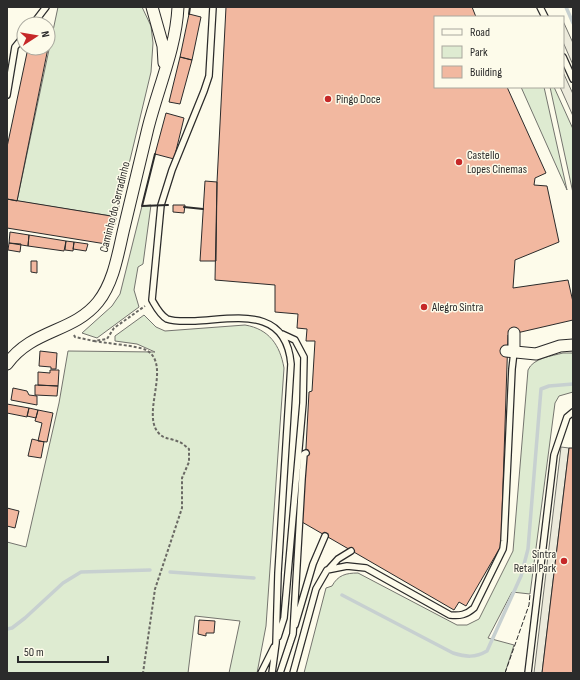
<svg xmlns="http://www.w3.org/2000/svg" width="580" height="680" font-family="'Sofia Sans Condensed',sans-serif">
  <style>
    .green { fill: #deebd1; stroke: #74746e }
    .parking { fill: #eceadb; stroke: #74746e }
    .lines { fill: none; stroke-linecap: round; stroke-linejoin: round }
    .stream { stroke: #c7d0d0; stroke-width: 3.5 }
    .building { fill: #f2b8a0; stroke: #2b2b2b }
    .service-casing { stroke: #2b2b2b; stroke-width: 8 }
    .minor-casing { stroke: #2b2b2b; stroke-width: 13 }
    .path { stroke: #6a6964; stroke-width: 2; stroke-dasharray: 3 2; stroke-linecap: butt }
    .service { stroke: #fdfbea; stroke-width: 5.5 }
    .minor { stroke: #fdfbea; stroke-width: 11 }
    .fence { stroke: #2b2b2b; stroke-width: 1; stroke-dasharray: 5 2; stroke-linecap: butt }
    .wall { stroke: #2b2b2b; stroke-width: 2 }
    .poi-dot { fill: #c62828; stroke: #fdfbea; stroke-width: 1.5 }
    .labels { text-anchor: middle; dominant-baseline: central; stroke-width: 3; stroke-linejoin: round; paint-order: stroke }
    .poi-label { font-size: 12px; fill: #2b2b2b; stroke: #fdfbea; text-anchor: start }
    .street-label { font-size: 12px; fill: #2b2b2b; stroke: #fdfbea }
  </style>
  <rect width="100%" height="100%" fill="#fdfbea"/>
  <!-- green -->
  <path class="green" d="M58,7H142L151,26L153,43L151,72L118,210L111,216L17,201Z
    M521,87H544L567,190Z
    M550,87H554L573,129V193Z
    M151,205L143,264L138,267L134,290L139,307L97,338L82,333L112,306L120,294L142,206Z
    M144,315L156,327L165,331L245,325C269,329 280,345 284,368L266,626L257,673H229L240,621L195,616L188,673H7V542L26,547L59,403L68,351L155,352L137,344L115,341V336Z
    M563,353H573V392L559,396L555,403L530,594L512,592L488,638L514,645L505,673H304L326,588L332,586C338,575 346,573 358,573L457,625H467L479,619L513,551L528,370C533,358 552,356 563,353Z"/>
  <!-- parking -->
  <path class="parking" d="M563,21L573,43V65L563,42Z
    M563,72L573,94V116L560,87H563Z
    M561,447L569,448L542,673H534Z"/>
  <g class="lines">
    <!-- stream -->
    <path class="stream" d="M566,7L573,23
      M170,572L254,578
      M342,595L453,653C466,657 475,658 487,651L521,576L528,549L541,389L549,386L573,384
      M7,629L12,628L25,618L63,583L81,572L150,570"/>
  </g>
  <!-- building -->
  <path class="building" d="M226,7H472L476,17H435V87H507L546,173L535,178L534,185L547,186L559,242L515,260L513,288L568,280L573,302V320L508,335L501,546L466,606L459,602L454,610L302,522L309,392L312,391L315,341H306L307,329L297,328L298,314L275,312V285L215,280L217,182Z
    M189,14L201,17L192,60L180,57Z
    M28,48H48L17,201L7,199V147Z
    M180,57L192,60L180,104L169,102Z
    M166,113L184,118L174,159L155,154Z
    M205,181L217,182L216,261H200Z
    M7,199L111,216L106,244L7,228Z
    M173,205H185L184,213L173,212Z
    M111,217L116,218L115,225L109,224Z
    M10,232L29,235L28,246L9,243Z
    M29,235L66,241L64,251L28,246Z
    M66,241L74,242L73,251L65,250Z
    M74,242L88,244L86,251L73,249Z
    M9,243L21,244L20,252L8,250Z
    M31,261H37V273L31,272Z
    M40,351L57,353L56,369H51V367L39,366Z
    M50,370H59L58,386L38,385V372L50,373Z
    M35,385L58,386L57,396L35,395Z
    M13,388L27,391L29,395L37,396V405L11,400Z
    M7,404L29,408L27,417L7,413Z
    M29,408L38,410L36,418L27,416Z
    M38,410L53,413L47,442L38,441L42,423L35,421Z
    M32,439L44,442L41,458L28,456Z
    M569,448H573V673H542Z
    M7,508L19,511L15,528L7,526Z
    M199,620L215,621L214,633H206V636L198,634Z"/>
  <g class="lines">
    <!-- service casing -->
    <g class="service-casing">
      <path id="service" d="M213,7L209,76L204,91L172,170L161,205L152,300C156,307 160,315 167,319C175,322 187,321 195,321C236,319 286,306 291,364L278,573L276,643L272,673
        M540,7L545,17
        M33,24L46,7
        M563,57L573,79
        M7,95L15,47L24,36
        M328,570L338,559L351,551
        M295,625L313,564L325,536
        M278,637L284,618L303,403L304,357L295,340L282,334
        M261,673L274,647
        M280,673L293,634L302,479L304,454L306,453
        M293,673L316,589L327,570L347,566L366,568L450,615C460,616 466,615 474,608L503,549L504,541L512,369L514,352
        M528,673L554,455L567,417L573,412"/>
    </g>
    <!-- minor casing -->
    <g class="minor-casing">
      <path id="minor" d="M152,7L163,46L164,63
        M514,333V352
        M506,351L536,354L560,346L573,345
        M7,364C32,329 73,333 98,302C114,282 118,253 124,228C132,195 140,161 148,128C158,88 176,48 178,7"/>
    </g>
    <!-- path -->
    <path class="path" d="M74,335L75,337L94,341L107,339L114,328L145,306
      M94,341C104,343 139,346 146,350C174,365 137,419 162,436C166,439 174,439 179,442C183,443 186,447 189,449V462L182,478V508L155,589L143,673"/>
    <!-- service -->
    <use href="#service" class="service"/>
    <!-- minor -->
    <use href="#minor" class="minor"/>
    <!-- fence -->
    <path class="fence" d="M505,673L529,605L530,594"/>
    <!-- wall -->
    <path class="wall" d="M189,14L190,7
      M155,154L142,206L168,205
      M184,207L203,209"/>
  </g>
  <!-- markers -->
  <g class="poi-dot">
    <circle cx="328" cy="99" r="4"/>
    <circle cx="459" cy="162" r="4"/>
    <circle cx="424" cy="307" r="4"/>
    <circle cx="564" cy="561" r="4"/>
  </g>
  <g class="labels">
    <!-- poi labels -->
    <g class="poi-label">
      <text x="336" y="99">Pingo Doce</text>
      <text x="467" y="155">Castello<tspan x="467" dy="14">Lopes Cinemas</tspan></text>
      <text x="432" y="307">Alegro Sintra</text>
      <text x="556" y="554" text-anchor="end">Sintra<tspan x="556" dy="14">Retail Park</tspan></text>
    </g>
    <!-- street labels -->
    <g class="street-label">
      <text transform="translate(115 207) rotate(-76)">Caminho do Serradinho</text>
    </g>
  </g>
  <!-- border -->
  <rect width="580" height="680" fill="none" stroke="#2b2b2b" stroke-width="16"/>
  <!-- legend -->
  <rect x="434" y="16" width="130" height="72" fill="#fdfbea" stroke="#a9a89e"/>
  <rect x="442" y="29" width="20" height="6" fill="#fdfbea" stroke="#a9a89e"/>
  <text x="470" y="36" font-size="12" fill="#2b2b2b">Road</text>
  <rect x="442" y="46" width="20" height="12" fill="#deebd1" stroke="#a9a89e"/>
  <text x="470" y="56" font-size="12" fill="#2b2b2b">Park</text>
  <rect x="442" y="66" width="20" height="12" fill="#f2b8a0" stroke="#a9a89e"/>
  <text x="470" y="76" font-size="12" fill="#2b2b2b">Building</text>
  <!-- north arrow -->
  <g transform="translate(36 36) rotate(78)"><circle r="19" fill="#fdfbea" stroke="#a9a89e"/>
  <path d="M0-3L7 15L0 10L-7 15Z" fill="#c62828"/>
  <text y="-6" font-size="11" font-weight="bold" text-anchor="middle" fill="#2b2b2b">N</text>
  </g>
  <!-- scale -->
  <path d="M18 656v6h90v-6" fill="none" stroke="#2b2b2b" stroke-width="2"/>
  <text x="24" y="656" font-size="12" fill="#2b2b2b" stroke="#fdfbea" stroke-width="3" paint-order="stroke">50 m</text>
</svg>
